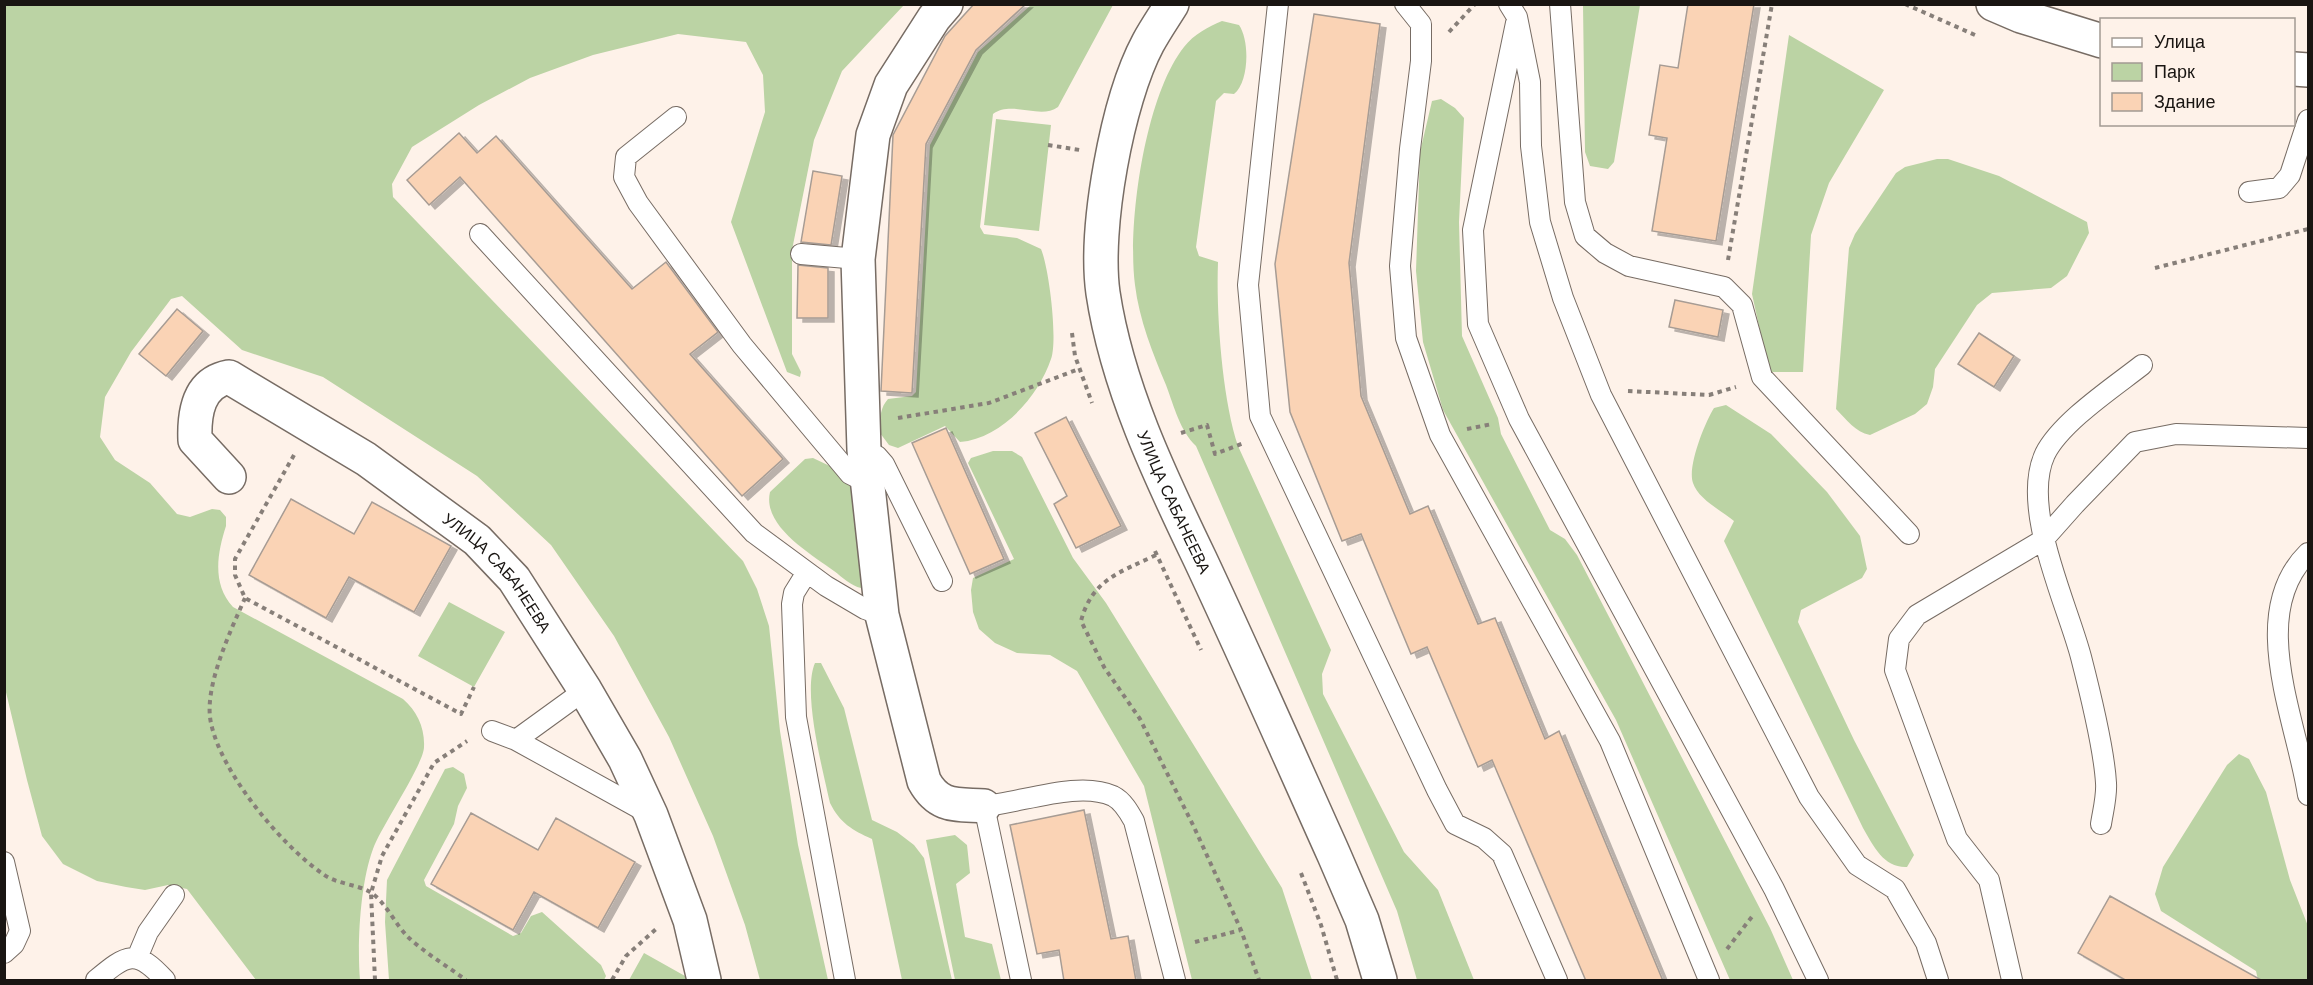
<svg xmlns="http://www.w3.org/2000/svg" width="2313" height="985" font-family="Arial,sans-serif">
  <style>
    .green { fill: #bbd3a4 }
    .building { fill: #fad3b5; stroke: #a79c94; stroke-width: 1.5; filter: url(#shadow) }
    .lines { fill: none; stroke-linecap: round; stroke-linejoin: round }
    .service-casing { stroke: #776c64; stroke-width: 22 }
    .minor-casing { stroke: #776c64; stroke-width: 36 }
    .tertiary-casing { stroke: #776c64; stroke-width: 36 }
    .path { stroke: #877f79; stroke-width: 4; stroke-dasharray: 4.5 4.5; stroke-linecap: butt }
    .service { stroke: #fff; stroke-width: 20 }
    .minor { stroke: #fff; stroke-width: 33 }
    .tertiary { stroke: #fff; stroke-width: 33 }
    .labels { text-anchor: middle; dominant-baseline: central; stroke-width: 4.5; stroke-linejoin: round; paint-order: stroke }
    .street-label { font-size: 16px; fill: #191512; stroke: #fef2e9 }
  </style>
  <defs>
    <filter id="shadow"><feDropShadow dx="6" dy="4" stdDeviation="0" flood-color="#0004"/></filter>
  </defs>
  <rect width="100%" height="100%" fill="#fef2e9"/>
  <!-- green -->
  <path class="green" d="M4,5H904L842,71L814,140L792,250V354L801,372L800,377L787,372L731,222L765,112L763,75L746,42L678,34L593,55L530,78L479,105L412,147L392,184L393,197L743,561L757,589L769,626L780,731L798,845L828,980H760L745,925L713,836L669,737L614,636L551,545L477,476L323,377L242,350L182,296L171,299L131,352L105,397L100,437L115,460L150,483L177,514L190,517L212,509L220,510L226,517V526C217,554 212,584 233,607L403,699C417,711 425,728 424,747C424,764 381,827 373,849C360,884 357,944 360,980H256L187,889L168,885L145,890L126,887L97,881L63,864L42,836L27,780L5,688Z
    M1031,5H1113L1058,107C1040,120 1012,100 993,114L980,227L984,234L1017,238L1041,249C1049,268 1058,340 1051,359C1038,397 1002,438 960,442L945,426L898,448L889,445L880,433C880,421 879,409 888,399L912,396L916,392L930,145L978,52Z
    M1583,5H1640L1614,162L1608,169L1590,166L1585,152Z
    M1222,21L1239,25C1250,41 1249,82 1234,94L1224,93L1216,101L1196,247L1199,256L1218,262C1216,313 1222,398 1238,446L1331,650L1322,674L1323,694L1404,852L1438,890L1474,980H1417L1397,911L1196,446C1180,431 1174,406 1166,385C1153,354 1139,319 1135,285C1127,224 1145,96 1184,47C1194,34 1208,27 1222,21Z
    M1789,35L1884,90L1829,183L1811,235L1803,372H1769L1752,294Z
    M1441,99L1455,108L1464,118L1459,222L1462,336L1498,418L1501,434L1550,530L1565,539L1577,555L1770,928L1793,980H1730L1616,720L1443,410L1423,342L1416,271L1420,152L1432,101Z
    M996,119L1051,125L1039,231L984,225Z
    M1937,159H1948L1999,176L2087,222L2089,233L2067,276L2051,288L1992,293L1977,305L1935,369L1933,387L1927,404L1915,414L1870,435C1855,432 1847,420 1836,409L1849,248L1855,234L1896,173L1905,167Z
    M1726,405L1771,434L1827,492L1860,536L1867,569L1862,578L1801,610L1798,622L1854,740L1914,855L1907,867C1884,868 1874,847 1863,828L1724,541L1734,521C1722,511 1698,499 1693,483C1687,467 1705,422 1714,408Z
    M993,451H1012L1022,457L1073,558L1106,603L1282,888L1312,980H1192L1144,786L1077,671L1050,655L1017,653L995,643L979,629L973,612L971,590L973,578L1014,559L968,463L971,458Z
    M813,458L834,468L855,490L865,581L861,588C851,586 842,577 834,571C811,554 762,526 770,492L805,459Z
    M449,602L505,632L474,687L418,656Z
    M815,663H821L844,708L872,820L897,832L914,845L924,858L952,980H902L872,839C852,830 840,823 830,803C823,771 802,692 815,663Z
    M2239,754L2249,759L2266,792L2290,880L2308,926V980H2258L2256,971L2161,911L2155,894L2163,867L2227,765Z
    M453,767L464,774L467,788L458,806L454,824L424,880L426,886L513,936L521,933L531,916L542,912L601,965L606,976L604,980H389L385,922L387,880L445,769Z
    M955,835L967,845L970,873L956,884L965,937L992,944L1001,980H955L926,840Z
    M644,953L685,976L686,980H629Z"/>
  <!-- building -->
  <path class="building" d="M974,4H1026L976,50L926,144L912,393L881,391L893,135L945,36Z
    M1688,4H1754L1716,241L1652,231L1667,138L1649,135L1660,65L1678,68Z
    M1314,14L1380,24L1349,263L1361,396L1410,514L1428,506L1478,624L1495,618L1545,739L1559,731L1663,981H1586L1492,760L1478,767L1427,647L1411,654L1361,534L1342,541L1290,412L1275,264Z
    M459,133L477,153L496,136L632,289L666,262L718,332L690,354L783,459L742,496L460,177L429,205L407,180Z
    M813,171L842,176L831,245L801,242Z
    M798,265L828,268V318H797Z
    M1675,300L1723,310L1718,337L1669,327Z
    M177,309L203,331L166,376L139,354Z
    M1979,333L2014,356L1994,387L1958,364Z
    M1066,417L1121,526L1076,548L1054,504L1067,496L1035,433Z
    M946,428L1004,559L970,574L912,443Z
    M291,499L354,534L372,502L451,546L414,612L349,577L326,618L249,575Z
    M1084,810L1111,939L1128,936L1136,981H1064L1059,950L1037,954L1010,825Z
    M471,813L538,850L556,818L635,862L598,928L534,892L513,930L431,884Z
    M2110,896L2263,981H2127L2078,953Z"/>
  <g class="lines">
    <!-- service casing -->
    <g class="service-casing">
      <path id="service" d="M1278,4L1248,285L1260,416L1437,790L1455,824L1484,838L1502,854L1557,980
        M1405,4L1421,24V61L1410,149L1400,266L1406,338L1440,435L1610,741L1709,980
        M1509,4L1517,17L1530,82L1531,146L1540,222L1563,298L1601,395L1809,797L1857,865L1895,889L1926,943L1938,980
        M1560,4L1575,202L1585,236L1605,253L1629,266L1724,287L1742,305L1762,377L1909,534
        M1516,23L1473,230L1478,324L1519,419L1774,889L1818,980
        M676,117L626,157L624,177L638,203L742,345L850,474L858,478L869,479
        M2249,192L2279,188L2290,175L2308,120
        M480,234L754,533L826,586L865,609L882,615
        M801,254L858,259
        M864,450L877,456L884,464L942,581
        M2308,553C2246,614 2297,721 2308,795
        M807,572L794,593L792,604L796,717L845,980
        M492,731L516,740L648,813
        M516,740L585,690
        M2101,824C2103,811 2107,796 2106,783C2104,748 2090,692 2081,657C2067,603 2020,508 2045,454C2061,422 2114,387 2142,365
        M4,862L20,931L14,944L4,953
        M137,958L148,932L174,895
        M96,980C127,954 136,948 165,980
        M1021,980L984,806C1021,803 1079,780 1113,796C1123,801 1129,812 1134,821L1175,980
        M2012,980L1989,880L1957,839L1895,670L1899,639L1917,615L2043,540L2075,504L2135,442L2176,434L2308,438"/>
    </g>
    <!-- minor casing -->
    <g class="minor-casing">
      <g id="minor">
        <path d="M946,4L934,18L891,85L873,135L858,259L864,450L882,615L924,781C939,808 956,804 984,806"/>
        <path d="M2294,69L2308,70"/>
        <path id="s1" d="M229,477L195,440C194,414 198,383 229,377L366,459L477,540L514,579L585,690L625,759L651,815L690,920L704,980"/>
      </g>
    </g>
    <!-- tertiary casing -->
    <g class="tertiary-casing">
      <g id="tertiary">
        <path id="s2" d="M1172,4C1164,17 1155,30 1148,43C1117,101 1094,229 1103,293C1117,386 1160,476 1200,559C1246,657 1290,757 1334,855L1362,920L1380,980"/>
        <path d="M1993,4L2021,16L2102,41"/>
      </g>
    </g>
    <!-- path -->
    <path class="path" d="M1905,4L1975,35
      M1449,32L1475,4
      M1048,145L1080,150
      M1728,260L1772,4
      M2155,268L2308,229
      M1072,333L1075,356L1092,403
      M1628,391L1709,395L1736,387
      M898,418L989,403L1079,369
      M1467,429L1492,424
      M1181,433L1207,425L1215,454L1244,443
      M294,455L235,559V575L245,598L461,714L474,687
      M1155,551L1201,650
      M1156,555C1121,572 1092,579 1081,621L1104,667L1140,719L1194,827L1241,930L1259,980
      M245,598C231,630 203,688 211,723C221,773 282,846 323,874C336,884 356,884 370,892C385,901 395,924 408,937C425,953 447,966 466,980
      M1301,873L1321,925L1337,980
      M1195,942L1241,930
      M1727,949L1754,914
      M375,980L371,893L382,856L434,763L467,741
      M612,980L626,956L656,929"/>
    <!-- service -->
    <use href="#service" class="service"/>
    <!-- minor -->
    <use href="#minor" class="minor"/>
    <!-- tertiary -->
    <use href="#tertiary" class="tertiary"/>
  </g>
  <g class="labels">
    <!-- street labels -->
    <g class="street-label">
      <text stroke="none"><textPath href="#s2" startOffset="524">УЛИЦА САБАНЕЕВА</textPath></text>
      <text stroke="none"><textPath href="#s1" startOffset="464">УЛИЦА САБАНЕЕВА</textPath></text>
    </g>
  </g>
  <!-- border -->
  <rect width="2313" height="985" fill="none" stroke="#191512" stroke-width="12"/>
  <!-- legend -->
  <rect x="2100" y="18" width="195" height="108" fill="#fef2e9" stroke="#a29a93" stroke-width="1.5"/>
  <rect x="2112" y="38" width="30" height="9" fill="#ffffff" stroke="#a29a93" stroke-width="1.5"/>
  <text x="2154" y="48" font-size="18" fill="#191512">Улица</text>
  <rect x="2112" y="63" width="30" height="18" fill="#bbd3a4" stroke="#a29a93" stroke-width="1.5"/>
  <text x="2154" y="78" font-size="18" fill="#191512">Парк</text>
  <rect x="2112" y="93" width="30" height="18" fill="#fad3b5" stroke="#a29a93" stroke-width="1.5"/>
  <text x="2154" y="108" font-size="18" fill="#191512">Здание</text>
</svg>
